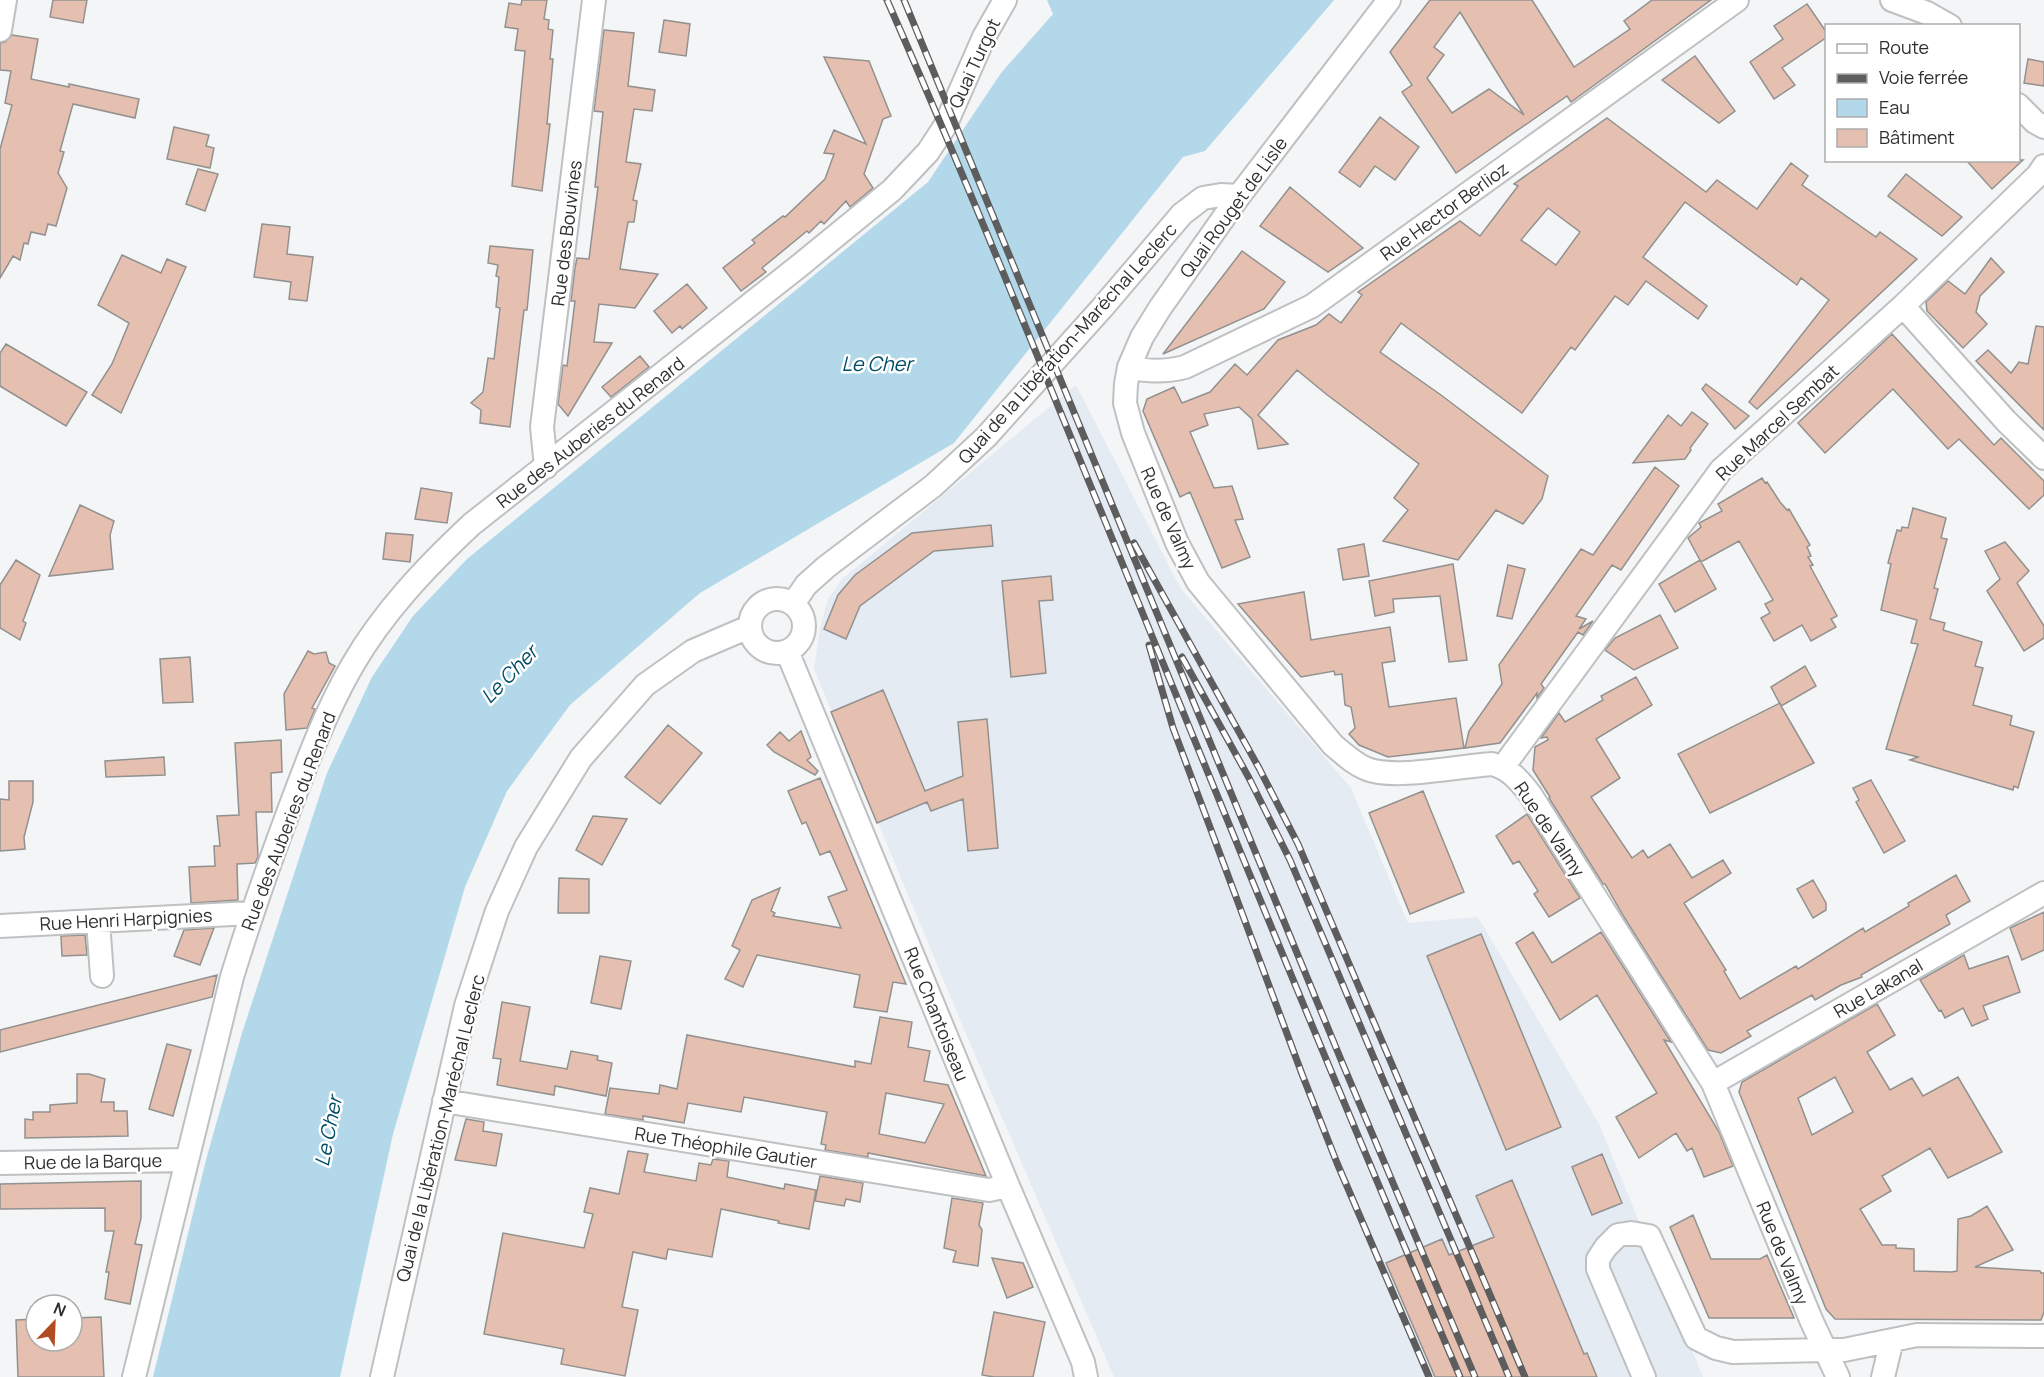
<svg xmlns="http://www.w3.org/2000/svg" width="2044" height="1377" font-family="Manrope,sans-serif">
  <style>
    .built { fill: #e4ebf2 }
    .water { fill: #b2d8ea }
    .building { fill: #e5c0b0; stroke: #929190; stroke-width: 1.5; fill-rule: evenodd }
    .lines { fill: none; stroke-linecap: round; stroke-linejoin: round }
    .minor-casing { stroke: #bec0c1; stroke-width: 26 }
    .minor { stroke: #fff; stroke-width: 22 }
    .rail-casing { stroke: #5d5d5e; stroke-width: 7 }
    .rail { stroke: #fff; stroke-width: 4.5; stroke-dasharray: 14; stroke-linecap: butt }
    .labels { text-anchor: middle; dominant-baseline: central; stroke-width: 5; stroke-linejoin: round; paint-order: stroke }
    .street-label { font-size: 18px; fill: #2f2f30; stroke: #fff }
    .water-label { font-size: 20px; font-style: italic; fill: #004c66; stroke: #fff }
  </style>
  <rect width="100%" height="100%" fill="#f4f5f6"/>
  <!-- built -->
  <path class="built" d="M1076,385L1181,589L1351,788L1408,923L1478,917L1599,1124L1703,1377H1114L966,1034L814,669L820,628L828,599L842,579Z"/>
  <!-- water -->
  <path class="water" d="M1047,0H1334L1205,151L1183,157L954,443L700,593L570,705L507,791L465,887L393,1134L340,1377H153L207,1156L242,1033L327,773L372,677L413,616L467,559L928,182L1001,73L1053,14Z"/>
  <!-- building -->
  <path class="building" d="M53,0H87L83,23L50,17Z
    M522,0H547L544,19L549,20L548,29L553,30L550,59H553L547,124H550L542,191L512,186L525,51L515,50L518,29L505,27L509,3L521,5Z
    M1430,0H1532L1574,67L1630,29L1624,21L1652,0H1711L1571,102L1567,96L1456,173L1402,92L1412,85L1390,52ZM1460,12L1506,87L1524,115L1489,89L1452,113L1427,78L1444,55L1434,47Z
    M1807,4L1827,33V37L1782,68L1795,85L1774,99L1750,62L1783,39L1774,26Z
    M664,20L690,24L686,56L659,52Z
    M604,30L634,33L628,86L655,90L652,111L634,109L626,162L641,164L633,200L637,201L634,222H628L620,269L658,274L635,308L599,304L594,342L612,343L568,416L558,404L563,365L567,366L575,301H571L575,268L577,258L589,259L598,187H595L603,112L594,111Z
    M12,35L38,39L31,79L69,87V84L139,99L135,118L73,104L60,151L64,152L58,173L67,188L56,226L48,224L45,235L31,232L28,244L24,243L20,260L13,256L0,278V149L12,105L5,103L11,71L0,70V43L5,42Z
    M1695,56L1735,111L1719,123L1662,80Z
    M824,57L869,61L891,116L883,119L864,174L873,188L850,207L846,201L824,224L821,221L809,233L807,231L762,268L766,272L741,291L723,268L755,243L752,240L783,216L785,217L825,179L834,154L824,153L834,130L866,144Z
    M2028,59L2044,62V86L2024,83Z
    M1380,117L1419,147L1395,180L1375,166L1360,187L1339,172Z
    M1607,118L1706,192L1717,180L1757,209L1791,163L1808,176L1802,185L1876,237L1880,232L1917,259L1757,409L1749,402L1829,300L1801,278L1797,285L1685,202L1643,257L1707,306L1698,319L1646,281L1628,305L1615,296L1575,350L1571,347L1522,413L1401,323L1380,352L1441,395L1548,476L1542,499L1523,524L1496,510L1458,560L1383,541L1408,510L1394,498L1419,464L1326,394L1297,370L1258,415L1288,444L1258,449L1252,419L1239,407L1204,414L1208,425L1190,432L1214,488L1232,486L1243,519L1235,520L1250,557L1222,568L1190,492L1180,497L1174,483L1143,411L1147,399L1174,387L1182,403L1210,392L1235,364L1247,375L1278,340L1316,325L1329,314L1341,323L1362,295L1358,292L1460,221L1480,236L1518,186L1514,184ZM1548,208L1580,232L1556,265L1521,240Z
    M174,127L209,135L206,146L214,148L210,168L167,159Z
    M1966,160H2023L1992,189Z
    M198,169L218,174L205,211L186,204Z
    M1906,174L1962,217L1942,236L1888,196Z
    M1290,187L1351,238L1363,248L1328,272L1260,226Z
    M262,224L290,227L287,254L313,257L307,301L289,299L291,282L254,277Z
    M490,246L533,250L527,310H524L510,427L480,423L481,410L471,403L483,392L488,358L494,359L500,308L496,307L499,277L496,276L498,265L488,263Z
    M1242,251L1285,282L1264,309L1163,354Z
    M122,255L161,273L167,259L186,267L121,413L92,395L112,364L129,323L98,305Z
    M1991,258L2004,272L1980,296L1976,312L1987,324L1963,348L1927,311L1926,302L1948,281L1965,294Z
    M687,284L707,308L682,329L680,326L672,333L654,311Z
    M2036,326L2044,327V430L1976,361L1988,350L2011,373L2019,362L2028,364Z
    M1892,334L1994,445L2001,438L2044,481V495L2029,509L1959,439L1948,449L1893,389L1825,453L1798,423Z
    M6,344L87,392L66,426L0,386V353Z
    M640,356L649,367L611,397L602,387Z
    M1706,384L1749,416L1735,429L1702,389Z
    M1692,412L1708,424L1690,448L1691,450L1685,459L1633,463L1668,415L1681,426Z
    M1655,467L1679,486L1621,570L1612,565L1576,616L1586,619L1579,629L1593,621L1583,635L1578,632L1541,684L1544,688L1537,698V693L1500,743L1465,748L1469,731L1502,684L1499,665L1581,549L1593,555Z
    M1762,478L1765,483L1767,482L1780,502L1787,510L1789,509L1810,545L1807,547L1811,556L1808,557L1813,565L1810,566L1837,616L1831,619L1836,627L1811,641L1802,625L1774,641L1761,618L1770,613L1765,604L1773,600L1739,541L1701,562L1688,538L1701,527L1699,523L1722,511L1718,504Z
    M421,488L452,493L447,523L415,519Z
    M80,505L114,521L110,535L113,569L49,576Z
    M1913,508L1946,518L1941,538L1947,539L1934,588L1938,589L1930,619L1945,623L1943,630L1982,642L1975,666L1983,668L1973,705L2012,716L2010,725L2034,732L2018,788L2014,786L2013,790L1910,760L1918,757L1886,749L1918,644L1911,643L1917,620L1881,610L1891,564L1888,563L1897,530L1901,531L1902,527L1908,528Z
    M991,525L993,546L934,551L860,606L846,639L824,629L838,595L855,575L912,533Z
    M386,533L413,535L410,562L383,559Z
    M2005,542L2029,571L2017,583L2044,626V638L2024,651L1987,591L2000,579L1985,551Z
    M1364,544L1369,576L1343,580L1338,549Z
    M16,560L40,575L23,621L26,623L20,640L0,628V585Z
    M1700,560L1716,589L1675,612L1659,584Z
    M1453,564L1467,660L1449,662L1440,596L1393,599L1394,612L1375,616L1369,581Z
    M1508,565L1525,569L1512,619L1497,616Z
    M1051,576L1053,600L1039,601L1046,673L1011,677L1002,581Z
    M1304,592L1311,640L1390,627L1395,661L1382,663L1389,707L1456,698L1464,748L1388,757L1359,745L1349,734L1355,728L1351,707L1345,705L1342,674L1335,675L1334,671L1301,677L1238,604Z
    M1660,615L1678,648L1634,670L1605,650L1615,638Z
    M308,651L314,654L326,652L329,663L335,666L312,708L315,709L307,728L286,730L284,694Z
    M190,657L193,702L163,703L160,659Z
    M1805,666L1816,686L1781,706L1814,763L1710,813L1678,754L1780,703L1781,706L1771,687Z
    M1636,677L1652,705L1596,739L1620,778L1591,797L1632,858L1643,850L1648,858L1670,844L1692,878L1723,860L1731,873L1684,903L1726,970L1724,971L1740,999L1796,966L1798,969L1863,928L1865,932L1909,906L1908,903L1956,875L1970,901L1946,915L1950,924L1861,975L1862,977L1841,985L1815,1000L1812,995L1747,1031L1751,1036L1721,1053L1708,1050L1624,917L1605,884H1603L1549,798L1550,797L1533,770L1535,747L1548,740L1547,737L1541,738L1559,713L1565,722L1603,700L1601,696Z
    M883,690L925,791L963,776L958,722L987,719L998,848L968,851L963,799L931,811L927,802L877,823L831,712Z
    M668,725L702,753L660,804L625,777Z
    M801,731L811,757L807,760L818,771L815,775L774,752L767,745L780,732L789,741Z
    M281,740L282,772L271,773L272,812H256L258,857L255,863L237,864L238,900L191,903L189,867L215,866L214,846H220L217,816L239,815L235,743Z
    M164,757L165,775L106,777L105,761Z
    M820,778L906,984L893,982L887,1012L854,1007L860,975L757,955L743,987L725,979L740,950L732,946L752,900L780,888L771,911L775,913L773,916L841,928L828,897L847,890L830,851L820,855L806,822L802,824L788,791Z
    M1871,780L1905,841L1884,853L1856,802L1859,800L1853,788Z
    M9,781H33V802L24,837L25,849L0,851V799L9,800Z
    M1423,791L1464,892L1410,914L1369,813Z
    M1527,814L1580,898L1549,917L1534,894L1538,891L1519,861L1513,864L1496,836Z
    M593,816L627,819L602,865L576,850Z
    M559,878L589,879V913H558Z
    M1813,880L1826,903V910L1813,918L1797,889Z
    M2044,912V950L2022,960L2010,928Z
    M214,928L200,965L174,956L184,930Z
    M1533,932L1552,963L1601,932L1671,1042L1664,1040L1719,1132L1733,1166L1704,1177L1692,1148L1687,1151L1676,1133L1639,1158L1616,1117L1657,1093L1597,995L1560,1020L1516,943Z
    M1481,934L1561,1127L1506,1150L1427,956Z
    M85,935L87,955L62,956L61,936Z
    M1964,955L1969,969L2008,956L2020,992L1983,1006L1988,1019L1972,1026L1963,1008L1945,1018L1941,1010L1939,1011L1920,980Z
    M600,956L631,961L621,1009L591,1003Z
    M217,975L212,997L0,1052V1030Z
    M502,1002L530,1007L520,1061L567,1069L571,1051L598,1056L597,1060L612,1063L606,1096L555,1086L554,1095L497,1085L501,1059L493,1058Z
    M1877,1004L1895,1035L1867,1052L1890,1090L1912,1078L1923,1096L1958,1077L2002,1152L1948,1178L1930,1148L1882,1176L1891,1191L1860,1209L1882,1245H1896V1248L1914,1249V1271L1951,1272L1957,1271L1958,1219L1971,1216L1987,1206L2013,1250L1975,1267L2040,1271L2041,1273H2044V1312L2041,1320L1835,1319L1826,1309L1739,1092L1742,1082ZM1835,1077L1853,1112L1812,1135L1798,1098Z
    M880,1017L912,1022L908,1047L930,1051L924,1081L948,1085L986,1176L868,1153V1157L825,1150L826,1145L821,1144L827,1112L744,1097L741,1112L688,1103L684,1123L643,1116V1120L605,1114L610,1088L659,1094L660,1085L677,1089L687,1035L855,1067V1061L871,1064ZM886,1093L944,1104L925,1143L879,1134Z
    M167,1044L191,1050L173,1116L149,1109Z
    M77,1074H89L105,1079L101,1102H114V1111H127L128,1136L25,1138V1119L33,1120V1112H50V1105L77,1103Z
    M466,1119L484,1122L483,1131L502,1134L496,1166L455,1160Z
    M628,1151L648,1154L644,1172L696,1181L699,1163L711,1165L713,1159L729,1161L727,1177L784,1189L785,1184L816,1190L809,1229L778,1223L779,1221L721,1209L712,1257L668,1249L666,1259L633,1252L622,1307L638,1310L625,1376L561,1364L564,1349L484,1334L503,1233L584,1248L593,1214L584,1212L590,1188L619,1194Z
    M1602,1154L1622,1203L1592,1215L1572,1167Z
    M820,1176L863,1183L860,1202L846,1199L844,1206L815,1201Z
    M1512,1180L1584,1354L1587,1353L1597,1377H1435L1386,1263L1442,1239L1449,1255L1494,1237L1476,1196Z
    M141,1181V1218L135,1244L142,1245L130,1304L105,1299L109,1272H106L114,1231H105V1208L0,1209V1184Z
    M952,1198L983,1203L979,1225L982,1230L978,1266L953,1262L956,1251L944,1248Z
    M1693,1215L1711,1259H1760L1767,1255L1794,1318H1709L1670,1227Z
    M992,1258L1023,1263L1033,1287L1007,1298Z
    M994,1312L1045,1322L1033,1377H994L982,1375Z
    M101,1317L104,1377H18L16,1320L36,1319V1341H72V1318Z"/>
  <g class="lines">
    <!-- minor casing -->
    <g class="minor-casing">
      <path id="minor" d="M1389,0L1239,196L1160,308L1142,337L1129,367L1126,384L1125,403L1133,433L1177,543L1198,582L1333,745C1344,754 1354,764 1367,769C1394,780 1460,766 1492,764C1510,769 1519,780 1530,794L1713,1083L1812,1322L1838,1377
        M1892,0L1927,13L1950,26
        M0,30L5,0
        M2018,105L2035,122L2044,127
        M1903,306L2006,421L2044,458
        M1129,367C1149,372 1165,372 1185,367L1312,306L1737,0
        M546,467L542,427L594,0
        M750 626a27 27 0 1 1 54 0a27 27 0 1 1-54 0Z
        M793,604L806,585L826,567L933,486L986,437L1102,308L1182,214L1203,198L1221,195L1239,196
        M787,651L1008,1186L1083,1362L1086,1377
        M1503,767L1721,470L1903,306L2038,175L2044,166
        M98,921L102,976
        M0,926L252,913
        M1713,1083L2044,893
        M444,1101L989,1190L1008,1186
        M0,1163L186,1160
        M134,1377L232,977C249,921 268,867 288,813C307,762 325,713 352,666C383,612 427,566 472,524L799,266L892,190L928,152L945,126L984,37L1005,0
        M382,1377L466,1006L497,911L526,847L581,758L645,685L693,651L749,627
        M1644,1377L1598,1269V1259L1606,1247L1618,1235L1631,1233L1649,1236L1696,1338L1716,1348L1733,1352L1827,1350H1844L1917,1335L2044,1336
        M1883,1377L1892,1340"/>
    </g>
    <!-- minor -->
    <use href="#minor" class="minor"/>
    <!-- rail casing -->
    <g class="rail-casing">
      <path id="rail" d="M887,0C964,174 1035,350 1107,526C1223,810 1339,1094 1460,1377
        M904,0L1344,1067L1475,1377
        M1134,543L1259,768L1298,844L1525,1377
        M1149,645L1173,728L1302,1074L1337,1163L1429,1377
        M1182,657L1249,778L1290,860L1509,1377"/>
    </g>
    <!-- rail -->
    <use href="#rail" class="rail"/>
  </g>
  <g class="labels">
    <!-- street labels -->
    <g class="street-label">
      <text transform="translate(974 63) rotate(-65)">Quai Turgot</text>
      <text transform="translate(1233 207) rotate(-54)">Quai Rouget de Lisle</text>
      <text transform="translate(1444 211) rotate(-36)">Rue Hector Berlioz</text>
      <text transform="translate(566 233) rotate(-83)">Rue des Bouvines</text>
      <text transform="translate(1067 343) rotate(-48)">Quai de la Libération-Maréchal Leclerc</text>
      <text transform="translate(1777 422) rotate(-43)">Rue Marcel Sembat</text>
      <text transform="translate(590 432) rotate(-38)">Rue des Auberies du Renard</text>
      <text transform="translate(1169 518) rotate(66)">Rue de Valmy</text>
      <text transform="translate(288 821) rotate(-69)">Rue des Auberies du Renard</text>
      <text transform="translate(1550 829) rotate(56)">Rue de Valmy</text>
      <text transform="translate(126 919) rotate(-3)">Rue Henri Harpignies</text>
      <text transform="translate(1878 988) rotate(-30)">Rue Lakanal</text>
      <text transform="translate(937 1014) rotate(68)">Rue Chantoiseau</text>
      <text transform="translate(440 1128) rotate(-76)">Quai de la Libération-Maréchal Leclerc</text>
      <text transform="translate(726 1147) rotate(9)">Rue Théophile Gautier</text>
      <text transform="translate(93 1161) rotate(-1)">Rue de la Barque</text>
      <text transform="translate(1783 1253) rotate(68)">Rue de Valmy</text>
    </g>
    <!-- water labels -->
    <g class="water-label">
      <text x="877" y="363">Le Cher</text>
      <text transform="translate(509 674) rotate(-46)">Le Cher</text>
      <text transform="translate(328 1131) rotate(-79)">Le Cher</text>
    </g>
  </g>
  <!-- legend -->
  <rect x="1825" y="24" width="195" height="138" fill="#ffffff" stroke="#acacac" stroke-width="1.5"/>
  <rect x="1837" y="44" width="30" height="9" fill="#ffffff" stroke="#acacac" stroke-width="1.5"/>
  <text x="1879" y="54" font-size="18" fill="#2f2f30">Route</text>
  <rect x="1837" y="74" width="30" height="9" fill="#5d5d5e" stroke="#acacac" stroke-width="1.5"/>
  <text x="1879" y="84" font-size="18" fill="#2f2f30">Voie ferrée</text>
  <rect x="1837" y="99" width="30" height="18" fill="#b2d8ea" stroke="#acacac" stroke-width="1.5"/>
  <text x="1879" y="114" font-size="18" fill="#2f2f30">Eau</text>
  <rect x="1837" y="129" width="30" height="18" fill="#e5c0b0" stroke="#acacac" stroke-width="1.5"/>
  <text x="1879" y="144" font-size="18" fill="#2f2f30">Bâtiment</text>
  <!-- north arrow -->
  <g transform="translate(54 1323) rotate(23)"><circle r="28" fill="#ffffff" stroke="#acacac" stroke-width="1.5"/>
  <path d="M0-4.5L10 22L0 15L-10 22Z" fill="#b14b21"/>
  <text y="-9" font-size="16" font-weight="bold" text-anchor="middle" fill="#2f2f30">N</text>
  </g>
</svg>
